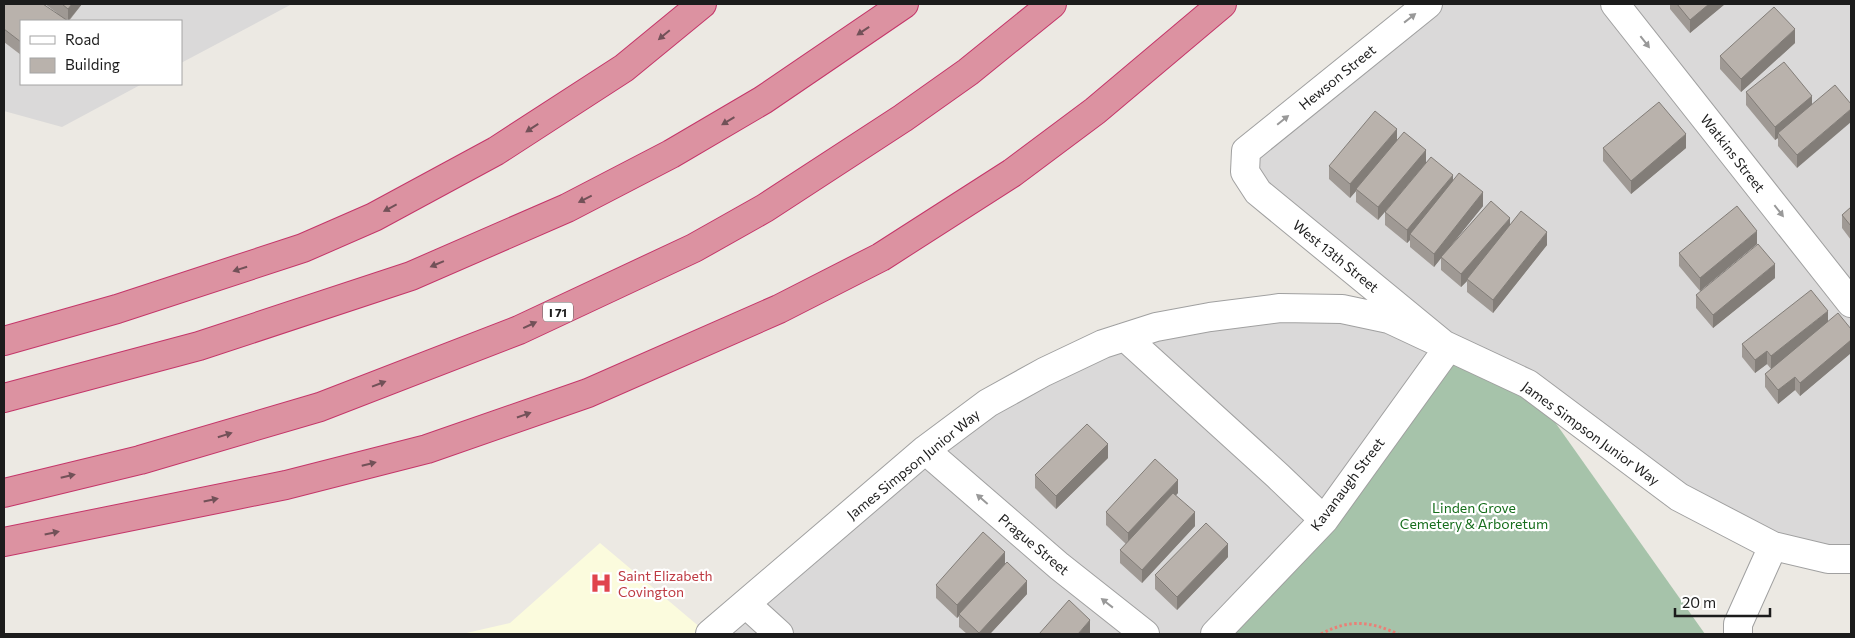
<svg xmlns="http://www.w3.org/2000/svg" width="1855" height="638" font-family="Commissioner,sans-serif">
  <style>
    .residential { fill: #dad9d9 }
    .education { fill: #fbfbdd }
    .cemetery { fill: #a6c3aa }
    .lines { fill: none; stroke-linecap: round; stroke-linejoin: round }
    .minor-casing { stroke: #a0a0a0; stroke-width: 30 }
    .highway-casing { stroke: #c43669; stroke-width: 30 }
    .path { stroke: #eb7f76; stroke-width: 3; stroke-dasharray: 2.5 2.5; stroke-linecap: butt }
    .minor { stroke: #fff; stroke-width: 28 }
    .highway { stroke: #dc92a1; stroke-width: 28 }
    .wall { fill: #9f9994 }
    .shaded-wall { fill: #827d78 }
    .building { fill: #b9b2ac; stroke: #827d78 }
    .oneway { fill: #999 }
    .oneway2 { fill: #725158 }
    .labels { text-anchor: middle; dominant-baseline: central; stroke-width: 4.5; stroke-linejoin: round; paint-order: stroke }
    .shield { fill: #fff; stroke: #606060; stroke-width: 1 }
    .shield-label { font-size: 12px; font-weight: bold; fill: #1c1c1c }
    .street-label { font-size: 14px; fill: #1c1c1c; stroke: #fff }
    .park-label { font-size: 14px; fill: #166e1c; stroke: #fff }
    .health-label { font-size: 14px; fill: #be3a42; stroke: #fff; text-anchor: start }
  </style>
  <rect width="100%" height="100%" fill="#ece9e3"/>
  <!-- residential -->
  <path class="residential" d="M4,4H292L181,63V21H21V84H142L62,127L4,111Z
    M1428,4H1851V559L1773,546L1528,384L1215,634H710L988,403L1210,317L1389,319L1258,192L1246,151Z"/>
  <!-- education -->
  <path class="education" d="M600,543L708,634H462L510,623Z"/>
  <!-- cemetery -->
  <path class="cemetery" d="M1448,348L1528,384L1705,634H1215Z"/>
  <g class="lines">
    <!-- minor casing -->
    <g class="minor-casing">
      <path id="minor" d="M1615,4L1851,303
        M1125,337L1278,476L1324,520
        M925,450L1059,566L1145,634
        M746,604L779,634
        M710,634L925,450L988,403L1044,372L1103,344L1156,327L1210,317L1280,308L1342,309L1389,319L1528,384L1679,497L1773,546L1828,559H1851
        M1215,634L1324,520L1448,348L1258,192L1245,172L1246,151L1428,4
        M1738,634V624L1773,546"/>
    </g>
    <!-- highway casing -->
    <g class="highway-casing">
      <path id="highway" d="M4,341L117,309L303,248L374,217L496,151L624,68L702,4
        M4,398L199,346L411,276L567,208L671,154L763,100L904,4
        M4,493L140,460L320,407L519,330L694,248L765,208L903,118L968,72L1052,4
        M4,542L286,485L427,449L588,393L779,309L881,257L1012,173L1095,111L1222,4"/>
    </g>
    <!-- path -->
    <path class="path" d="M1321,634C1349,619 1370,621 1398,634"/>
    <!-- minor -->
    <use href="#minor" class="minor"/>
    <!-- highway -->
    <use href="#highway" class="highway"/>
  </g>
  <!-- wall -->
  <path class="wall" d="M4,4L57,13L45,4H82L69,21H21V55L4,42Z
    M1670,4H1725L1690,33L1670,9Z
    M1795,43L1741,92L1720,69V56Z
    M1746,92L1812,96L1797,168L1778,146V138L1775,140L1746,105Z
    M1397,140L1426,163L1378,220L1356,202V191L1350,198L1329,179V166Z
    M1603,148H1686L1631,194L1603,161Z
    M1453,181L1483,206L1451,245L1510,224L1547,245L1493,313L1467,292V281L1461,287L1441,270V258L1434,267L1410,247V240L1407,243L1385,225V212Z
    M1851,207V240L1842,228V215Z
    M1757,244L1700,291L1679,266V253Z
    M1775,278L1713,328L1696,308V295Z
    M1828,322L1851,329V353L1800,396L1795,390L1778,404L1765,387V374L1771,369L1767,364L1755,373L1742,357V344Z
    M1108,458L1056,509L1035,488V475Z
    M1178,493L1176,495L1195,526L1142,583L1120,563V550L1126,544L1106,525V512Z
    M1228,557L1177,610L1155,589V575Z
    M1005,564L1027,594L990,634H967L959,627V616L957,618L936,598V585Z"/>
  <!-- shaded-wall -->
  <path class="shaded-wall" d="M72,4H82L68,21V9Z
    M1709,4H1725L1690,33V20Z
    M1795,29V43L1741,92V79Z
    M1812,96V110L1778,133V138L1775,140V127Z
    M1851,109V122L1797,168V155Z
    M1397,129V142L1356,189V191L1350,198V184Z
    M1686,134V148L1631,194V181Z
    M1426,150V163L1378,220V207Z
    M1453,175V188L1410,234V240L1407,243V230Z
    M1483,192V206L1434,267V254Z
    M1510,218V231L1467,279V281L1461,287V274Z
    M1757,231V244L1700,291V278Z
    M1547,232V245L1493,313V300Z
    M1775,264V278L1713,328V315Z
    M1828,311V324L1771,369V356Z
    M1851,340V353L1800,396V383Z
    M1767,351V364L1755,373V360Z
    M1795,377V390L1778,404V390Z
    M1108,444V458L1056,509V496Z
    M1178,480V493L1128,547V533Z
    M1195,512V526L1142,583V570Z
    M1228,544V557L1177,610V597Z
    M1005,552V565L959,614V616L957,618V605Z
    M1027,581V594L990,634H979V633Z
    M1090,620V634H1078Z"/>
  <!-- building -->
  <path class="building" d="M4,4H43L68,21H21V42L4,29Z
    M62,4H72L68,9Z
    M1677,4H1709L1690,20Z
    M1774,7L1795,29L1741,79L1720,56Z
    M1784,62L1812,96L1775,127L1746,92Z
    M1835,85L1851,104V109L1797,155L1778,133Z
    M1659,102L1686,134L1631,181L1603,148Z
    M1375,111L1397,129L1350,184L1329,166Z
    M1404,132L1426,150L1378,207L1356,189Z
    M1431,157L1453,175L1407,230L1385,212Z
    M1459,173L1483,192L1434,254L1410,234Z
    M1491,201L1510,218L1461,274L1441,257Z
    M1737,206L1757,231L1700,278L1679,253Z
    M1851,207V226L1842,215Z
    M1521,211L1547,232L1493,300L1467,279Z
    M1758,244L1775,264L1713,315L1696,295Z
    M1811,290L1828,311L1771,356L1767,351L1755,360L1742,344Z
    M1838,313L1851,329V340L1800,383L1795,377L1778,390L1765,374Z
    M1087,424L1108,444L1056,496L1035,475Z
    M1155,459L1178,480L1128,533L1106,512Z
    M1173,493L1195,512L1142,570L1120,550Z
    M1206,523L1228,544L1177,597L1155,575Z
    M983,532L1005,552L957,605L936,585Z
    M1007,562L1027,581L979,633L959,614Z
    M1069,600L1090,620L1078,634H1039Z"/>
  <!-- one-way arrows -->
  <defs><path id="oneway-solid" d="M-6-.8H1V-3.2L6.5 0L1 3.2V.8H-6Z" transform="scale(1.25)"/></defs>
  <g class="oneway">
    <use href="#oneway-solid" transform="translate(1410 18) rotate(-38)"/>
    <use href="#oneway-solid" transform="translate(1645 42) rotate(52)"/>
    <use href="#oneway-solid" transform="translate(1283 120) rotate(-39)"/>
    <use href="#oneway-solid" transform="translate(1779 211) rotate(52)"/>
    <use href="#oneway-solid" transform="translate(982 499) rotate(-139)"/>
    <use href="#oneway-solid" transform="translate(1107 603) rotate(-142)"/>
  </g>
  <g class="oneway2">
    <use href="#oneway-solid" transform="translate(863 31) rotate(146)"/>
    <use href="#oneway-solid" transform="translate(664 35) rotate(140)"/>
    <use href="#oneway-solid" transform="translate(728 121) rotate(149)"/>
    <use href="#oneway-solid" transform="translate(532 128) rotate(147)"/>
    <use href="#oneway-solid" transform="translate(585 199) rotate(153)"/>
    <use href="#oneway-solid" transform="translate(390 208) rotate(152)"/>
    <use href="#oneway-solid" transform="translate(437 264) rotate(157)"/>
    <use href="#oneway-solid" transform="translate(240 269) rotate(162)"/>
    <use href="#oneway-solid" transform="translate(530 325) rotate(-25)"/>
    <use href="#oneway-solid" transform="translate(379 384) rotate(-21)"/>
    <use href="#oneway-solid" transform="translate(524 415) rotate(-19)"/>
    <use href="#oneway-solid" transform="translate(225 435) rotate(-17)"/>
    <use href="#oneway-solid" transform="translate(369 464) rotate(-14)"/>
    <use href="#oneway-solid" transform="translate(68 476) rotate(-13)"/>
    <use href="#oneway-solid" transform="translate(211 500) rotate(-12)"/>
    <use href="#oneway-solid" transform="translate(52 533) rotate(-12)"/>
  </g>
  <!-- icons -->
  <defs>
    <g id="hospital-bare" transform="scale(1.725)"><path d="M-5-5h3v3.5h4V-5h3V5h-3V1.5h-4V5h-3Z" fill="#e0444e" stroke="#fff" stroke-width="2.5" paint-order="stroke"/></g>
  </defs>
  <g fill-rule="evenodd">
    <use href="#hospital-bare" x="601" y="583"/>
  </g>
  <g class="labels">
    <!-- shield labels -->
    <rect class="shield" x="543" y="302.5" width="30" height="19" rx="4"/>
    <g class="shield-label">
      <text x="558" y="312">I 71</text>
    </g>
    <!-- street labels -->
    <g class="street-label">
      <text transform="translate(1337 77) rotate(-39)">Hewson Street</text>
      <text transform="translate(1733 153) rotate(52)">Watkins Street</text>
      <text transform="translate(1336 256) rotate(39)">West 13th Street</text>
      <text transform="translate(1591 433) rotate(36)">James Simpson Junior Way</text>
      <text transform="translate(913 464) rotate(-39)">James Simpson Junior Way</text>
      <text transform="translate(1347 484) rotate(-53)">Kavanaugh Street</text>
      <text transform="translate(1034 544) rotate(40)">Prague Street</text>
    </g>
    <!-- park labels -->
    <g class="park-label">
      <text x="1474" y="507">Linden Grove<tspan x="1474" dy="16">Cemetery &amp; Arboretum</tspan></text>
    </g>
    <!-- health labels -->
    <g class="health-label">
      <text x="618" y="575">Saint Elizabeth<tspan x="618" dy="16">Covington</tspan></text>
    </g>
  </g>
  <!-- border -->
  <rect width="1855" height="638" fill="none" stroke="#1c1c1c" stroke-width="10"/>
  <!-- legend -->
  <rect x="20" y="20" width="162" height="65" fill="#ffffff" stroke="#a4a4a4"/>
  <rect x="30" y="36" width="25" height="8" fill="#ffffff" stroke="#a4a4a4"/>
  <text x="65" y="45" font-size="15" fill="#1c1c1c">Road</text>
  <rect x="30" y="58" width="25" height="15" fill="#b9b2ac" stroke="#a4a4a4"/>
  <text x="65" y="70" font-size="15" fill="#1c1c1c">Building</text>
  <!-- scale -->
  <path d="M1675 608v8h95v-8" fill="none" stroke="#1c1c1c" stroke-width="2.5"/>
  <text x="1682" y="608" font-size="15" fill="#1c1c1c" stroke="#ffffff" stroke-width="4" paint-order="stroke">20 m</text>
</svg>
